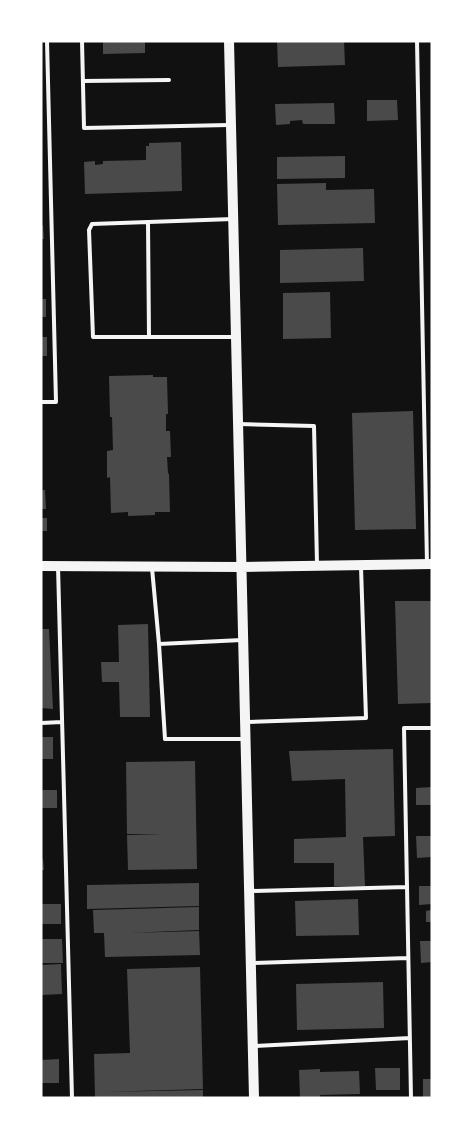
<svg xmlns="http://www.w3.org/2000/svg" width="473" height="1139" font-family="'Times New Roman',serif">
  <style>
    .building { fill: #4a4a4a }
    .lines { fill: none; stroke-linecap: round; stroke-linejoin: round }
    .service { stroke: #f5f5f5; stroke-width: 4 }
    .secondary { stroke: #f5f5f5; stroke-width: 10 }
  </style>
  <rect width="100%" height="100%" fill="#111"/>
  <!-- building -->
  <path class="building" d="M103,41H145V53L103,54Z
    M277,41H344L345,65L278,67Z
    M367,100H397L398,120L367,121Z
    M334,103L335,124H303L302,120L290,121V124L276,125L275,104Z
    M181,142L182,191L85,194L84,162L95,161V165L103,164V161L146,160V146H149V143Z
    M345,156V178L277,179V157Z
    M326,183V190L374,189L375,223L278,225L277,184Z
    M41,225H43L44,239H41Z
    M363,248L364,281L280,283V250Z
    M330,292L331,338L283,339V293Z
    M41,299H46V317H41Z
    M41,337H47V356H41Z
    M153,375V377H167L168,414H166V431H170L171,457H167L168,473L169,474L170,512H155V515L128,516V512L111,513L110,477L107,478V451L113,450L112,417H110L109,376Z
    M413,411L416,529L355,530L352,413Z
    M41,490H45L46,509H41Z
    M41,518H47V531H41Z
    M395,601H432V703L398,704Z
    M148,624L150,717H120L119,682H102L101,662H119L118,625Z
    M41,629H49L53,709L41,708Z
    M41,737H53V759H41Z
    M393,749L395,836L363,837L365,886H334V863H294V839L346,837L345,779L292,781L289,751Z
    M195,761L197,869L128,870L127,835L163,834H127L126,762Z
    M432,787V805H416V788Z
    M41,790H57V808H41Z
    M416,836H432V857L417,858Z
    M41,859H43L44,870H41Z
    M199,883V906L87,909V885Z
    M419,886H432V904L419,905Z
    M358,899L359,935L296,936L295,901Z
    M41,904H61V924H41Z
    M199,907V930L128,933L199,931L200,955L105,957L104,933H94L93,910Z
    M431,910V922H426V911Z
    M41,939H62L63,963H41Z
    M420,941H432V962L421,963Z
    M61,964L62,994L41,995V965Z
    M200,967L203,1089L104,1092L203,1090V1098H95L94,1054L130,1053L127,969Z
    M383,982L384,1028L297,1030L296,984Z
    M59,1059V1083H41V1060Z
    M375,1068H400V1090H376Z
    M320,1069V1072L359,1071L360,1094L320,1095V1098H300L299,1070Z
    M423,1079H432V1098H423Z"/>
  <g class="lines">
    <!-- service -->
    <path class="service" d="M82,41L84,128L229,125
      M417,41L427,564
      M83,81L169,80
      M233,219L92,224L89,230L93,337H236
      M148,222L149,337
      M41,402H56L47,41
      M239,424L314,426L317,564
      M58,566L72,1098
      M152,568L159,644L242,640
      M159,644L165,739H245
      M247,722L366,718L361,567
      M41,723L62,722
      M251,891L407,887
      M253,963L408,958
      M255,1046L410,1038
      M411,1098L404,728H432"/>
    <!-- secondary -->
    <path class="secondary" d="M229,41L254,1098
      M41,566L241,567L432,564"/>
  </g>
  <!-- border -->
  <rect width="473" height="1139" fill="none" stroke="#ffffff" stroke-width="85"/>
</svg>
